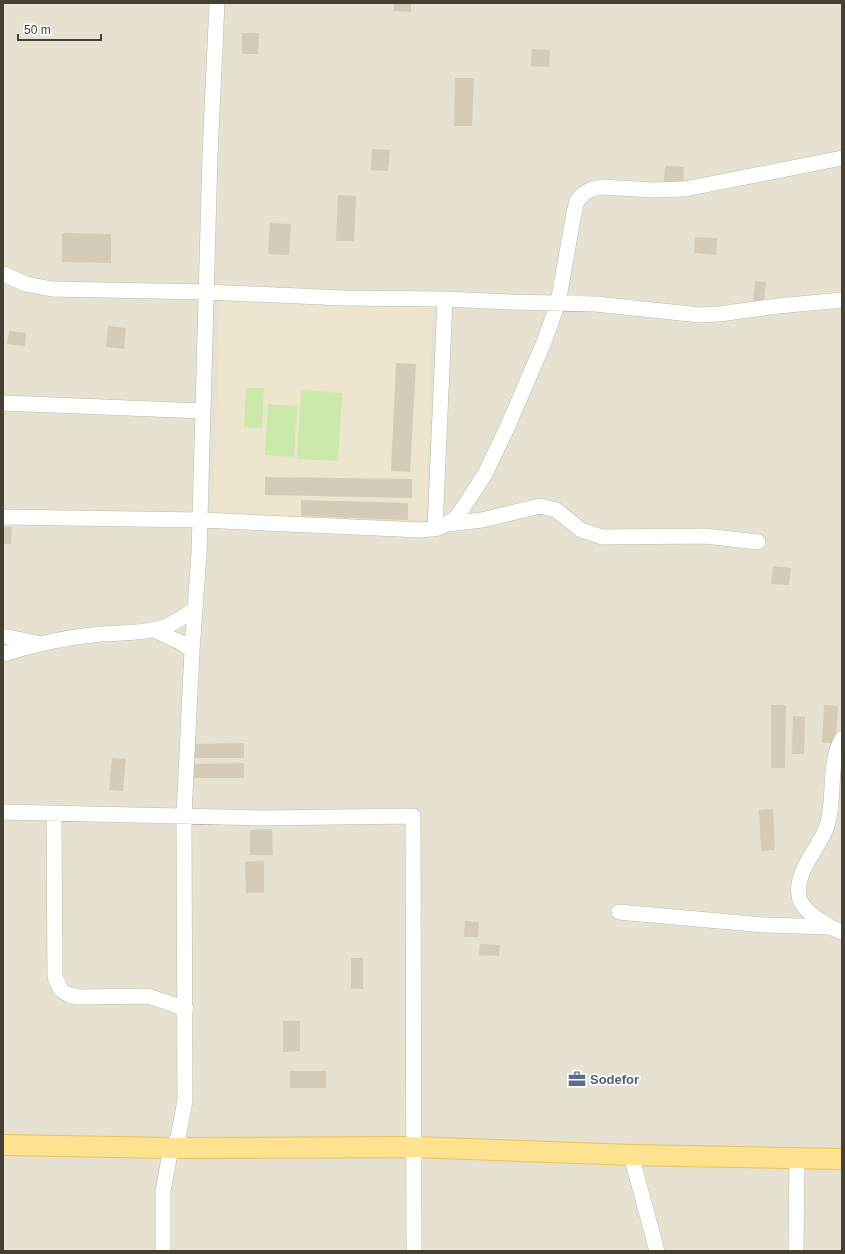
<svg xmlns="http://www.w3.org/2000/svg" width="845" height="1254" font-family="Helvetica,sans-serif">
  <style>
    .residential { fill: #e7e1d2 }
    .education { fill: #ede5cd }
    .green { fill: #cbe9aa }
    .building { fill: #d5cbb9 }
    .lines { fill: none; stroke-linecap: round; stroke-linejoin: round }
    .minor-casing { stroke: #c1baa9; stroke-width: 16 }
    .major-casing { stroke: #e8c35c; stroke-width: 22 }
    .minor { stroke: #fff; stroke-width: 15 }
    .major { stroke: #ffe391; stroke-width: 20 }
    .labels { text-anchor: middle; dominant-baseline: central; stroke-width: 3.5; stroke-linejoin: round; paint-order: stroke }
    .service-label { font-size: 13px; font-weight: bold; fill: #4e5e75; stroke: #fff; text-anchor: start }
  </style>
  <rect width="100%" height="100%" fill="#f3efe4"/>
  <!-- residential -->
  <path class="residential" d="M3,3H842V1251H3Z"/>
  <!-- education -->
  <path class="education" d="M220,299L433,306L426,520L213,513Z"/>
  <!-- green -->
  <path class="green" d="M246,388H264L262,428L244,427Z
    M301,390L342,393L338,461L297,459Z
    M268,404L297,406L294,457L265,455Z"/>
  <!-- building -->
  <path class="building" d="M394,3H411V12L394,11Z
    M242,33H259L258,54H242Z
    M532,49L550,50L549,67L531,66Z
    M455,78H474L472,126H454Z
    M372,149L390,150L388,171L371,170Z
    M665,166L684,167L683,184L664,182Z
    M338,195L356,196L354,241H336Z
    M270,223L291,224L289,255L268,254Z
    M62,233L111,234V263L62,262Z
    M695,237L717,238L716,255L694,253Z
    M755,281L766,282L764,304L753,303Z
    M108,326L126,328L124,349L106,347Z
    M9,331L26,333L25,346L7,344Z
    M396,363L416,364L410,472L391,471Z
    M265,477L412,479V498L265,495Z
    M301,500L408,503V520L301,516Z
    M3,527H12L11,544H3Z
    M773,566L791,568L789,585L771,584Z
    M771,705H786L785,768H771Z
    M824,705L838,706L836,743H822Z
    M793,716L805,717L804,754H792Z
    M244,743V758H194V744Z
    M112,758L126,759L123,791L109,790Z
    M244,763V778H194V764Z
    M773,809L775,850L761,851L759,810Z
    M272,829L273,855H250V830Z
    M264,861V893H246L245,862Z
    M465,921L479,922L478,937H464Z
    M480,944L500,945L499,956L479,955Z
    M351,958H363V989H351Z
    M283,1021H300V1051L283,1052Z
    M290,1071H326V1088H290Z"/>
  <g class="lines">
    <!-- minor casing -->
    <g class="minor-casing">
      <path id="minor" d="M3,274L26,284L52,289L206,292L343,298L445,299L510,302L596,304L700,315L719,314L778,306L842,300
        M3,403L203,411
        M3,517L201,520L421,530L438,528L447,524L457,517L485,474L507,428L544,342L558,303L574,213L577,201L583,194L592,189L602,187L653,190L685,189L842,158
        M447,524L482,520L540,506L556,510L581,530L602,537L705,536L758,542
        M435,529L445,299
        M156,631L182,643L192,651
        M3,636L37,643
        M3,654C32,645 62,638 92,635C136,630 159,639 195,608
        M3,812L262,818L413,816L414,1251
        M54,814L55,977L61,990L69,995L80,997L148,996L186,1009
        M619,912L765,925L830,927L842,932
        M830,927C819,919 801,910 799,896C795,870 819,849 827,826C836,798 827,766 842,739
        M631,1155L657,1251
        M163,1251V1191L171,1148L178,1138L185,1101L184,815L192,651L199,554L210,155L217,3
        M796,1251L797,1158"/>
    </g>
    <!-- major casing -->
    <g class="major-casing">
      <path id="major" d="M3,1145L171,1148L413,1147L631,1155L842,1159"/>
    </g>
    <!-- minor -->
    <use href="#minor" class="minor"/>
    <!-- major -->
    <use href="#major" class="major"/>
  </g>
  <!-- icons -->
  <defs>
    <g id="office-bare" transform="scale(1.38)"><path d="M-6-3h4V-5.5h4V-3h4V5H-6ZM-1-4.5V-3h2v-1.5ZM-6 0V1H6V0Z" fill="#5c6f8a" stroke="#fff" stroke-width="2.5" paint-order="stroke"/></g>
  </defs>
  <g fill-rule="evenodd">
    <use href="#office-bare" x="577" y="1079"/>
  </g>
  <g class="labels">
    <!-- service labels -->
    <g class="service-label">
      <text x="590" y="1079">Sodefor</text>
    </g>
  </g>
  <!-- border -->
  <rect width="845" height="1254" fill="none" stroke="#453f34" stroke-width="8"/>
  <!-- scale -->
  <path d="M18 34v6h83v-6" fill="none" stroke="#453f34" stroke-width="2"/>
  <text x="24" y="34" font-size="12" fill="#453f34" stroke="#ffffff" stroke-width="3" paint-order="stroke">50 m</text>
</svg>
